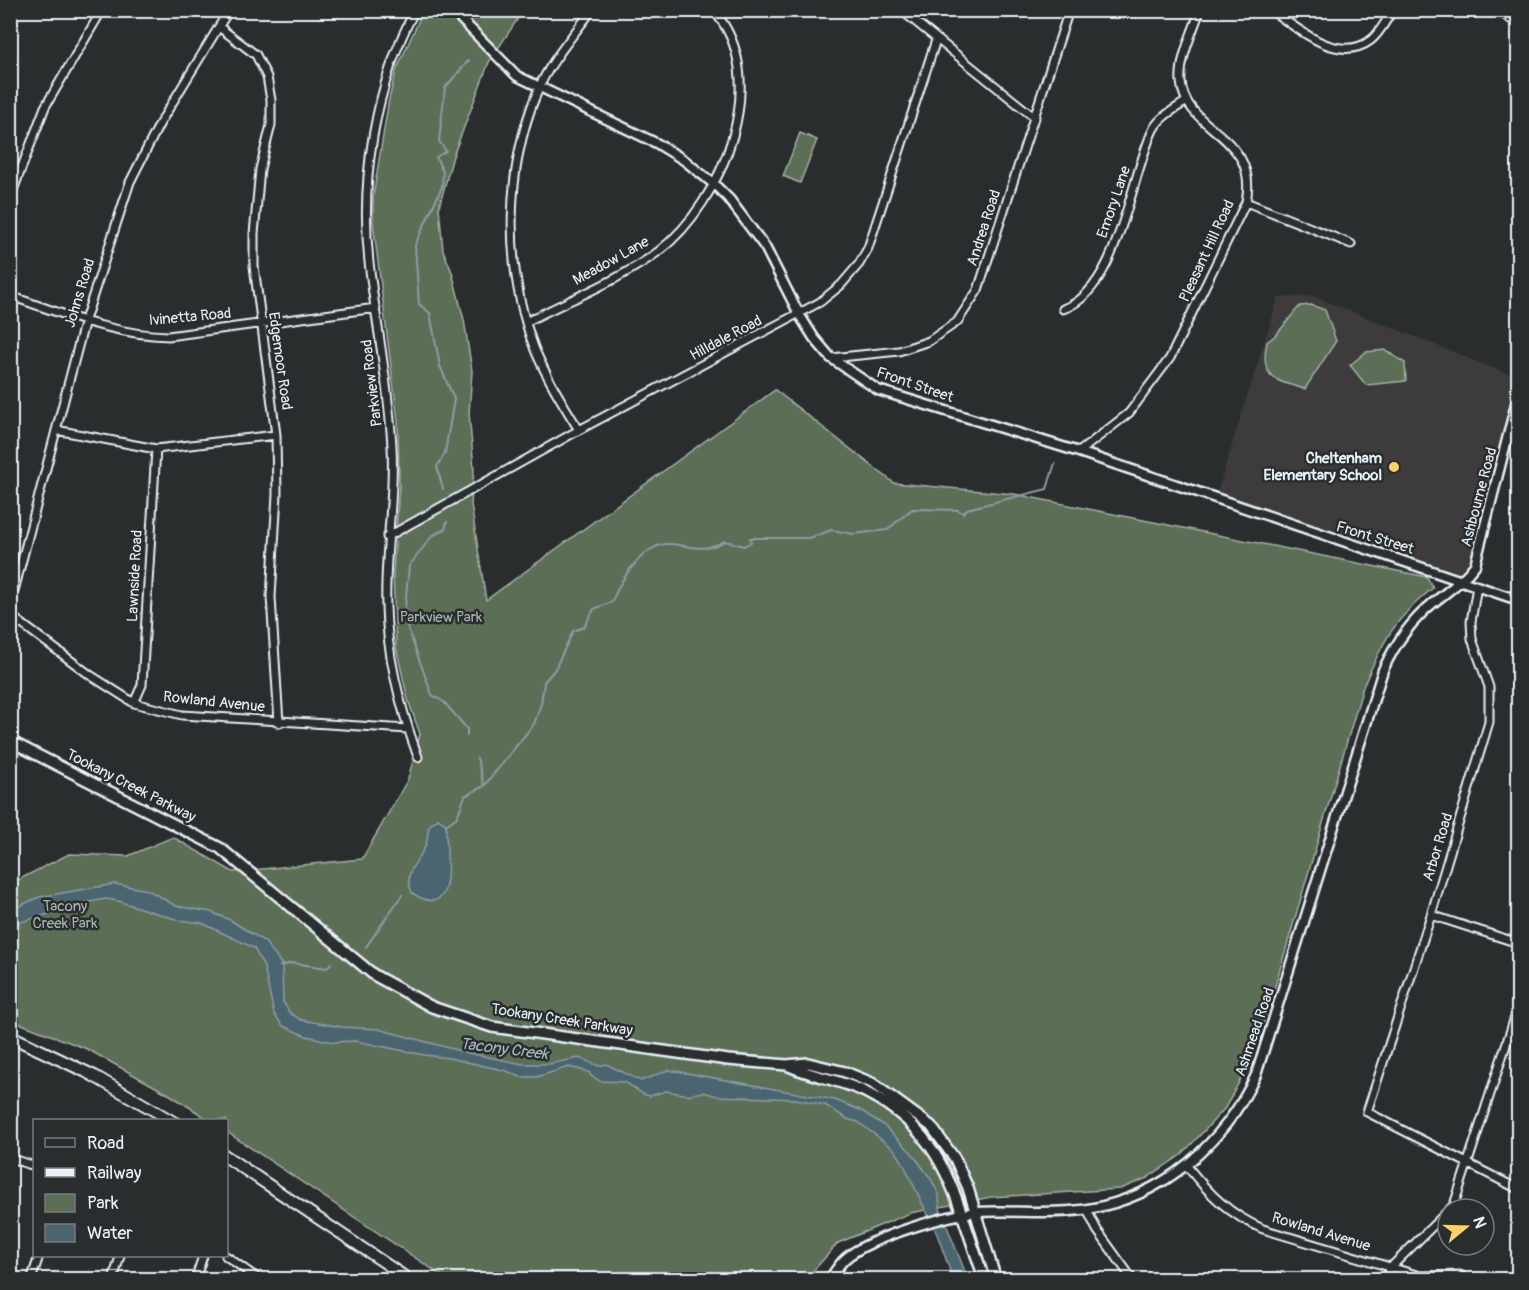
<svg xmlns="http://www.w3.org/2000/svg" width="1529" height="1290" font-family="Pangolin,sans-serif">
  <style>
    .built { fill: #3e3a3b }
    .green { fill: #5d6e57; stroke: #a2b0a8; stroke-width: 1.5 }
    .water { fill: #4b656f; stroke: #8a9da6; stroke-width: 1.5 }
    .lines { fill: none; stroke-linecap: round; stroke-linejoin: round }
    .stream { stroke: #8a9da6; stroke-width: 2 }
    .minor-casing { stroke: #e8f1f8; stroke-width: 11 }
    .tertiary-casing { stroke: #e8f1f8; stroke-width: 13 }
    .secondary-casing { stroke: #e8f1f8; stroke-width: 14 }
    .minor { stroke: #2a2d2e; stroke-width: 7 }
    .tertiary { stroke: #2a2d2e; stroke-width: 8 }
    .secondary { stroke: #2a2d2e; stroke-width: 9 }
    .rail { stroke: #e8f1f8; stroke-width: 2 }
    .poi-dot { fill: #ffd166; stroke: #2a2d2e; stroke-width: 2 }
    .labels { text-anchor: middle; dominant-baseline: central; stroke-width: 5; stroke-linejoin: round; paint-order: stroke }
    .street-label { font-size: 15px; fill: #e8f1f8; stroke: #2a2d2e }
    .poi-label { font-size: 15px; font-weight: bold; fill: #e8f1f8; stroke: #2a2d2e; text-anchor: end }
    .park-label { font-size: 15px; fill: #a9b6b0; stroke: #2a2d2e }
    .water-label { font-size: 16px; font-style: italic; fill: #a9b9c1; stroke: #2a2d2e }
  </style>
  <rect width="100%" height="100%" fill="#2a2d2e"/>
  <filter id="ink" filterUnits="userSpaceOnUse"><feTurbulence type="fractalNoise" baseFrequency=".0167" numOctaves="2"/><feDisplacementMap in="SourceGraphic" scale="12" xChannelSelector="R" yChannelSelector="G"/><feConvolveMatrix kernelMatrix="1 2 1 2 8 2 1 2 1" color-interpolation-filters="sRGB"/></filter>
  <g filter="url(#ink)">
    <!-- built -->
    <path class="built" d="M1313,296L1518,378V396L1480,548L1464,580L1215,499L1278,298Z"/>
    <!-- green -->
    <path class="green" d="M423,11H523L489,62L453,156L439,207L443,250L452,272L464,320L472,371L469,413L474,469L471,504L486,600L775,390L894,483L1014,494L1427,577L1433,588C1394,619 1383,641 1363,687L1268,1010L1244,1073L1225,1108L1205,1130L1181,1155L1147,1178L1120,1189L991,1197L910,1213L838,1243L806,1279H447L227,1132L226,1120H209L172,1096L87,1049L11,1020L10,880L16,881L69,854L128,856L173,837L233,872L362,859L408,779L420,734L408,700L396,647L393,573L399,486L398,422L373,222V197L389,99L396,71Z
      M800,133L817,140L800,183L783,176Z
      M1311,305L1325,310L1336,341L1305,389C1275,381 1259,378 1267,342C1281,333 1288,318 1300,306Z
      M1385,350L1405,363L1406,381L1366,385L1350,365L1366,352Z"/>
    <!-- water -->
    <path class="water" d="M438,819L446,824C444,847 462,925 412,893C402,870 419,863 426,844C428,839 427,832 430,825Z
      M115,884L148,890L176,906L211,912L230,920L265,942L282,965L283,1002L290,1013L301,1020L342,1027L378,1029L468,1053L523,1064H549L579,1058L599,1066L606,1064L641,1081L668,1070L681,1072L835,1100L860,1110L882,1124L911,1152L931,1179L939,1195L940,1209L968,1279H953L937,1234L902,1161L895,1150L858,1122L847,1119L825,1105L796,1099L717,1096L703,1092L688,1095L666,1091L650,1096L643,1094L625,1082L600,1081L591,1076L589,1072L569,1067L536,1077H520L507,1071L449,1058L424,1055L356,1041L333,1042L306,1036L283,1026L274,1014L264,967L254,948L202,923L178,920L118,901L106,899L89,902L11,925V910L39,897Z"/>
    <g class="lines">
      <!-- stream -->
      <path class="stream" d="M443,489L437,467L445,453L454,399L440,366L430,313L419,304L415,245L442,187L443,172L436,157L446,151L439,141L445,88L469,60
        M447,522L445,529L432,536L409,566L404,618L432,695L444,702L467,729V736
        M484,786L534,724L541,704L544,682L555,669L573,631L584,627L594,609L612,602C620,580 644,542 671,544C694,546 702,553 725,541L744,546L751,542L750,538H809L832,530L853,534L887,530L912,509L958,510L963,513L967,509L1047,489L1055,463
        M446,825L457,817L465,796L484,786L477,758
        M366,947L402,895
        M280,966L293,963L327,968L331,963"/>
      <!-- minor casing -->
      <g class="minor-casing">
        <path id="minor" d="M415,10C375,85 360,179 369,262C376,324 389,385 392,447C395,501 384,553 386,606C387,657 401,710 418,757
          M901,10L1035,118
          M1271,10C1297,28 1338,65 1371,40C1380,33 1386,20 1393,10
          M1497,10L1518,24
          M219,27L256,55L267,77L271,100V125L260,169L254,234V266L276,435L277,494L271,597L279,723
          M10,198L45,107L102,10
          M1246,202L1351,244
          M10,296C62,313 113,335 168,336L376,308
          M1063,309C1119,290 1130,178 1153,130C1159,117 1175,109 1187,101
          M526,322C568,300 621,280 659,251C722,203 774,77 713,10
          M831,358L899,351L929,341L957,322L978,290L1069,10
          M56,430L156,449L276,435
          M579,430C563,404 547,378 535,350C504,268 504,171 538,90C549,63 575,33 592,10
          M1079,452L1129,413L1170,358L1246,202C1260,134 1186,133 1181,82C1179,59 1193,32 1200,10
          M387,537L579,430L820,302L841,285L859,264L868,248L936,40
          M1477,586L1471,622L1472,639L1489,687V722L1431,915L1367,1112L1518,1189
          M10,606L85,320L130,182L160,123L229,10
          M10,615L90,675L134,703L182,715L408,729
          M134,703L142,685L156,449
          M1431,915L1518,943
          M10,1158L34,1166
          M1187,1166C1209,1194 1230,1215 1263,1229L1420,1276L1460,1275L1467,1280
          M1450,1209L1454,1205L1518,1008
          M1087,1210L1097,1230L1133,1280
          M226,1256L260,1280
          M31,1280L39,1256
          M113,1280L120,1256
          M195,1280L203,1256
          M1385,1280L1390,1268L1448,1211"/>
      </g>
      <!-- tertiary casing -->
      <g class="tertiary-casing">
        <path id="tertiary" d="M452,10L517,76L658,144L684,160L715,185L729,199L765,247L799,314L814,338L831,358L878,390L1079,452L1518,600
          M829,1280C834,1273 839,1264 846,1258C869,1238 948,1214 979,1212C1014,1210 1053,1215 1088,1209C1164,1197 1224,1143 1256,1075L1383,670C1395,644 1411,621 1433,603C1449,590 1463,581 1475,565L1518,396"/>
      </g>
      <!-- secondary casing -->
      <g class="secondary-casing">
        <path id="secondary" d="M10,741L220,848L374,975L432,1007L492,1027L728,1060L787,1065L808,1063L845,1072L872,1083L931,1126L955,1159L968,1188L996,1280
          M789,1066C814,1077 842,1080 867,1093C949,1135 955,1202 985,1280"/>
      </g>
      <!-- minor -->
      <use href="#minor" class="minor"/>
      <!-- tertiary -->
      <use href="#tertiary" class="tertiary"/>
      <!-- secondary -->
      <use href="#secondary" class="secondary"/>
      <!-- rail -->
      <path class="rail" d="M10,1029L98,1071L182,1120
        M10,1043L83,1077L159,1120
        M226,1149L420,1280
        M226,1164L400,1280"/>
    </g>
  </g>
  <!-- markers -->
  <circle class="poi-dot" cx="1394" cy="467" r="6"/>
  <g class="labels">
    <!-- street labels -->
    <g class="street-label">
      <text transform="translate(1114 202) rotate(-71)">Emory Lane</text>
      <text transform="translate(984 228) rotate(-72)">Andrea Road</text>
      <text transform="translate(1207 251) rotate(-65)">Pleasant Hill Road</text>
      <text transform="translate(611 261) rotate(-29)">Meadow Lane</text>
      <text transform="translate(80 293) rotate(-73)">Johns Road</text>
      <text transform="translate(190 317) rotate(-5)">Ivinetta Road</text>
      <text transform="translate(726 338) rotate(-28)">Hilldale Road</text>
      <text transform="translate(280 361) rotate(82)">Edgemoor Road</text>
      <text transform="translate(372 383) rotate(-97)">Parkview Road</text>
      <text transform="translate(915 385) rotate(19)">Front Street</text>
      <text transform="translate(1479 497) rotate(-75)">Ashbourne Road</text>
      <text transform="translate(1375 538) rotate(17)">Front Street</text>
      <text transform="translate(135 576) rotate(-87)">Lawnside Road</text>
      <text transform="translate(214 702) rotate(6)">Rowland Avenue</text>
      <text transform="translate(131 786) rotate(27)">Tookany Creek Parkway</text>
      <text transform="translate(1438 847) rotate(-73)">Arbor Road</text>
      <text transform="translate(562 1020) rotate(9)">Tookany Creek Parkway</text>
      <text transform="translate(1255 1032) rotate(-71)">Ashmead Road</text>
      <text transform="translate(1321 1232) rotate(17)">Rowland Avenue</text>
    </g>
    <!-- poi labels -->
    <g class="poi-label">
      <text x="1382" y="458">Cheltenham<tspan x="1382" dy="17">Elementary School</tspan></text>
    </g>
    <!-- park labels -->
    <g class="park-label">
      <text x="441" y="617">Parkview Park</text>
      <text x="65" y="906">Tacony<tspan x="65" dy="17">Creek Park</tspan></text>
    </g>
    <!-- water labels -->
    <g class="water-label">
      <text transform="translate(504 1049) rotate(7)">Tacony Creek</text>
    </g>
  </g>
  <!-- margin -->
  <rect width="1529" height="1290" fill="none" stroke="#2a2d2e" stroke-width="36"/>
  <rect x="18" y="18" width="1493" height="1254" fill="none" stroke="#e8f1f8" stroke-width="2" filter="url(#ink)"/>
  <!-- legend -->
  <rect x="33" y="1119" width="195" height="138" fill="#2a2d2e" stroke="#767b7f" stroke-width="1.5"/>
  <rect x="45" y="1138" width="30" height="9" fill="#2a2d2e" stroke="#767b7f" stroke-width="1.5"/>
  <text x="87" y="1149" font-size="18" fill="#e8f1f8">Road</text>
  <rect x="45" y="1168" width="30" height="9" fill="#e8f1f8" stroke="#767b7f" stroke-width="1.5"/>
  <text x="87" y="1179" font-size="18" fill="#e8f1f8">Railway</text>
  <rect x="45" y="1194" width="30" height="18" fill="#5d6e57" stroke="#767b7f" stroke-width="1.5"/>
  <text x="87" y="1209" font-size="18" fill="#e8f1f8">Park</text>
  <rect x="45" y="1224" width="30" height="18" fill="#4b656f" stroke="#767b7f" stroke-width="1.5"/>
  <text x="87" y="1239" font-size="18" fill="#e8f1f8">Water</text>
  <!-- north arrow -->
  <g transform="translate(1466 1227) rotate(71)"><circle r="28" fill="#2a2d2e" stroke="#767b7f" stroke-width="1.5"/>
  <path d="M0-4.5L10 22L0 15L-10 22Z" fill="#ffd166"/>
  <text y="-9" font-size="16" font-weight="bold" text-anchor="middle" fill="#e8f1f8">N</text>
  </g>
</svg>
